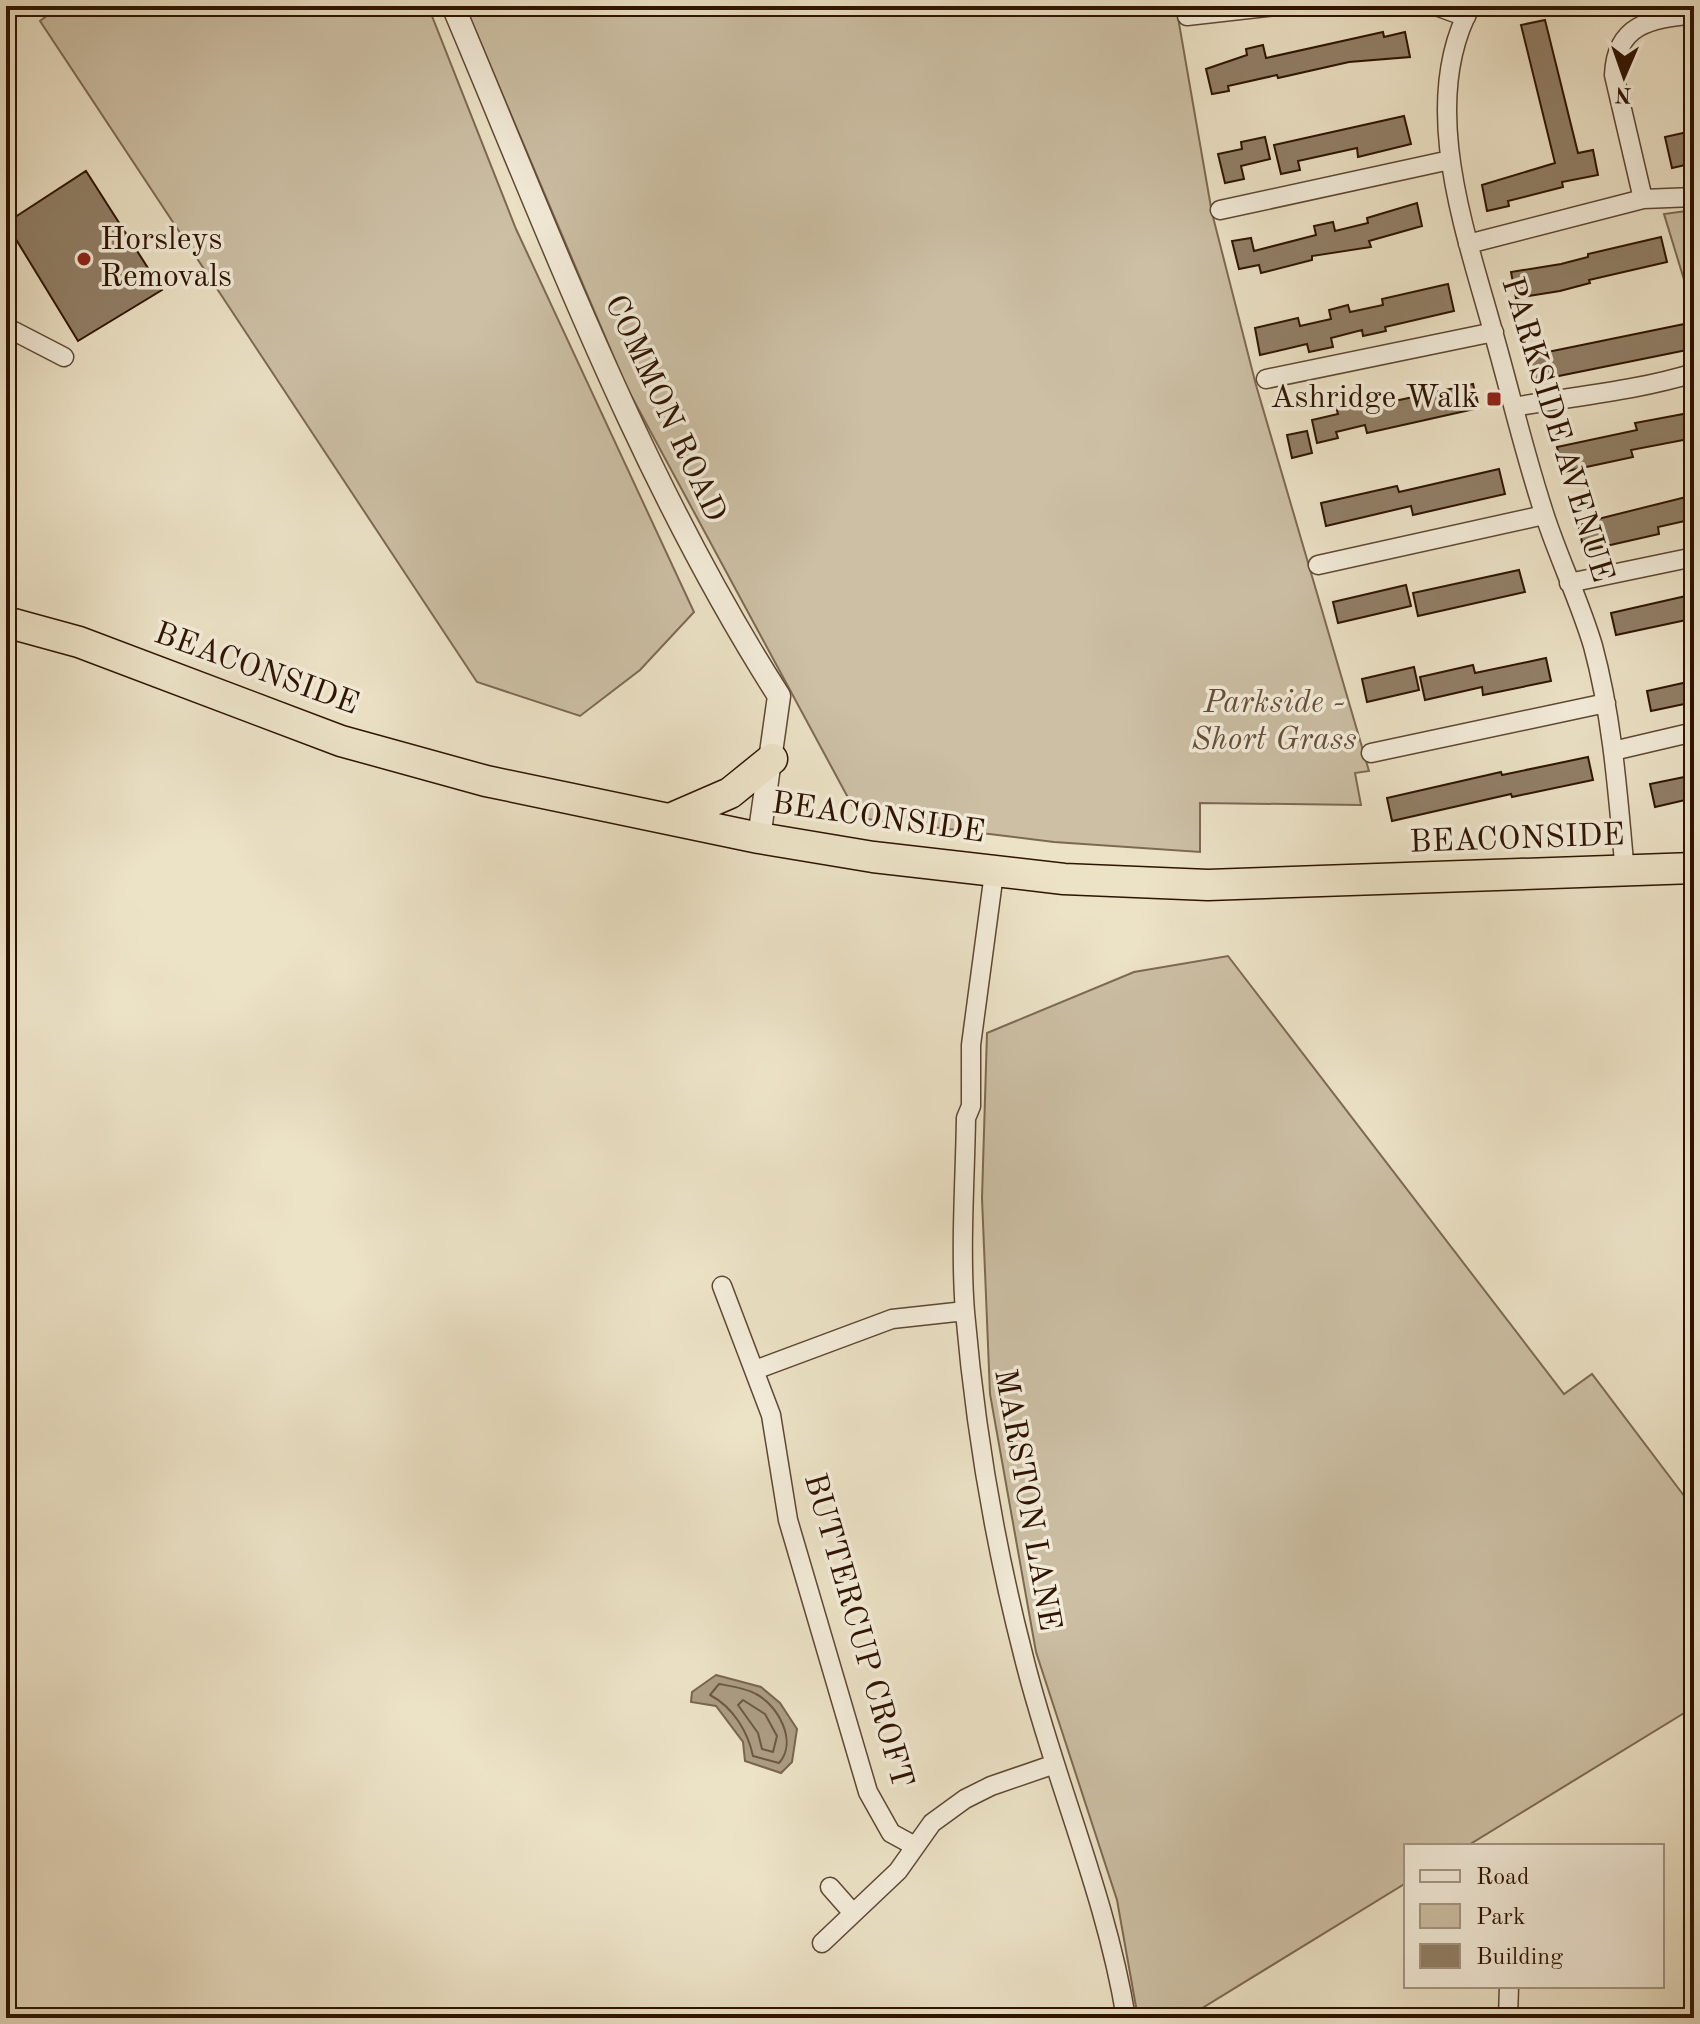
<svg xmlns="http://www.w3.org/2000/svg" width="1700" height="2024" font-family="'Old Standard TT',serif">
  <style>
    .green { fill: #ccbfa4; stroke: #7d6952; stroke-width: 2 }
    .water { fill: #ab9c83; stroke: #79654f; stroke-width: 2 }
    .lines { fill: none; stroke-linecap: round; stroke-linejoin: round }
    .shore { stroke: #6c5842; stroke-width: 2 }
    .building { fill: #917f67; stroke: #2e1300; stroke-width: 2 }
    .minor-casing { stroke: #5e4732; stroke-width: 21 }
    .tertiary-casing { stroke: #5e4732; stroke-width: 25 }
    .trunk-casing { stroke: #2e1300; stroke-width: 33 }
    .minor { stroke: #f3ecda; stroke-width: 18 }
    .tertiary { stroke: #f3ecda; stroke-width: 22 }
    .trunk { stroke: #ece2c6; stroke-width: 30 }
    .poi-dot { fill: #8f2418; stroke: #f3ecda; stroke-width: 3 }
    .labels { text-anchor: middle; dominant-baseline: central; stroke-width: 7; stroke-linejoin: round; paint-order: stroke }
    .poi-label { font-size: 32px; fill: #2e1300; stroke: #f3ecda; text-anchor: start }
    .street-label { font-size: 32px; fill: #2e1300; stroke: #f3ecda }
    .park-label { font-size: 32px; font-style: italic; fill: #654f39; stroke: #f3ecda }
  </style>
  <rect width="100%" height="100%" fill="#ece2c6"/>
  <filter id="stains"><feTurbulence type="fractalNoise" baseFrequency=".0025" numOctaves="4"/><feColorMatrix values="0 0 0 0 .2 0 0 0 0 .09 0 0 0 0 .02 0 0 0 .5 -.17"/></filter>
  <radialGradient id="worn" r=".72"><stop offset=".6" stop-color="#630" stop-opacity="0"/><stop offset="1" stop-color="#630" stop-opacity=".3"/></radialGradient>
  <!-- green -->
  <path class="green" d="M60,6H428L516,229L694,612L640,670L580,716L477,682L40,21Z
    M465,6H1176L1212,213L1256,385L1369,771L1355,773L1361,805L1200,803V852L1054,842L859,818L626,386Z
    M1694,210V282L1685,283L1664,214Z
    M1228,956L1564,1394L1592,1374L1694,1509V1707L1467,1846H1406V1883L1186,2018H1138L1117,1900L1036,1652L990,1394L982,1198L987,1033L1134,972Z"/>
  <!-- water -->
  <path class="water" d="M716,1675L761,1687L780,1703L797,1729L792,1762L781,1773L745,1761L743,1742L716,1706L691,1702L692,1692Z"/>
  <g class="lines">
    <!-- shore -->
    <path class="shore" d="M719,1684C730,1686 746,1688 756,1694C778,1705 798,1742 779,1763L753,1756C748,1732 733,1707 710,1695Z
      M743,1700L765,1714L777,1736L773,1752L762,1749L758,1733L738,1705Z"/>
  </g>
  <!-- building -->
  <path class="building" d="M1545,20L1578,153L1593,150L1598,175L1562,182L1563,187L1508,201L1509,206L1487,211L1482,185L1555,163L1521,25Z
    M1383,32L1384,37L1405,32L1410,57L1349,62L1278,78L1277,75L1228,86L1229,91L1212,94L1206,69L1247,55L1246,49L1263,45L1266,58Z
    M1404,116L1411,144L1358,157L1357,148L1298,161L1300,170L1281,174L1274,145Z
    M1692,131L1694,163L1672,168L1665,137Z
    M1265,137L1270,159L1241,166L1244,179L1225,183L1218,154L1242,149L1241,142Z
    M86,171L162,290L78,341L6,223Z
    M1417,203L1422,226L1369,241L1371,247L1312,256V260L1261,273L1259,265L1239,269L1232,241L1251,238L1254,251L1316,235L1314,226L1333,222L1335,231L1368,223L1367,218Z
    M1661,237L1667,262L1589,280L1590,283L1560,291L1516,298L1511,272L1561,264L1588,257V254Z
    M1448,284L1454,311L1385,327L1386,331L1363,336L1362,330L1331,338L1333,347L1309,352L1307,344L1260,355L1255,328L1298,318L1300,326L1331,319L1329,310L1348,305L1350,312L1383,305L1382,299Z
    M1694,322V344L1686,346L1687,350L1534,381L1528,356Z
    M1473,384L1479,408L1367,433L1365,425L1336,432L1338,438L1317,443L1312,420L1338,414L1336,407L1357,403L1358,409Z
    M1694,412V438L1631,450L1633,457L1563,472L1557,447L1637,430L1635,423Z
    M1307,431L1312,453L1292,458L1287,435Z
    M1499,469L1505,494L1413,515L1411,506L1326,526L1321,503L1397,486L1399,492Z
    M1694,495V519L1658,527L1659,534L1584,551L1578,524Z
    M1519,570L1525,592L1418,616L1413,593Z
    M1406,585L1411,606L1338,623L1333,602Z
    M1686,596L1691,619L1616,635L1611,613Z
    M1546,658L1551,681L1483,695L1482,687L1425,700L1420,677L1473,665L1475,673Z
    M1414,667L1419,690L1367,702L1362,679Z
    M1692,681L1694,702L1651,711L1647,691Z
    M1588,757L1593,780L1512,797L1511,794L1392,821L1387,798L1501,772L1502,775Z
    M1694,775V798L1655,807L1650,784Z"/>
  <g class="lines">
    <!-- minor casing -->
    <g class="minor-casing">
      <path id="minor" d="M1436,6L1466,17
        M1471,6C1417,104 1467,236 1494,335C1511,395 1525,456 1545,516C1559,559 1580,602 1593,646C1613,720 1618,797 1625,873
        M1187,16L1277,6
        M1643,199L1614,75C1616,24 1650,19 1694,14
        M1220,210L1450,160
        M1468,244L1643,199L1694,197
        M6,327L64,357
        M1266,379L1494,332
        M1514,407C1574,396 1636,391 1694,373
        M1318,565L1544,515
        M1569,583L1694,557
        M1613,751L1694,732
        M1371,753L1606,703
        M994,873L971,1045V1106L966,1118C965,1182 960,1248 965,1312C975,1427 995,1546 1024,1658C1054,1779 1106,1894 1126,2018
        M722,1286L771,1415L788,1520L868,1792L891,1833L913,1845
        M755,1370L892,1319L965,1311
        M830,1887L852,1912
        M822,1943L898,1871L932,1823L965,1799L991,1786L1055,1764
        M1508,2018L1509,1986"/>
    </g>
    <!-- tertiary casing -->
    <g class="tertiary-casing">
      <path id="tertiary" d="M453,6C552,240 642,482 779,696L759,838"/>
    </g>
    <!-- trunk casing -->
    <g class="trunk-casing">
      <path id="trunk" d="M6,622L79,642L341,741L486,781L759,838L873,857L1064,879L1208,885L1694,868
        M670,819L730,793L772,759"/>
    </g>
    <!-- minor -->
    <use href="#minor" class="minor"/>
    <!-- tertiary -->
    <use href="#tertiary" class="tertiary"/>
    <!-- trunk -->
    <use href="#trunk" class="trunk"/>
  </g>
  <!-- markers -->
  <g class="poi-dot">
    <circle cx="84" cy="259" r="8"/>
    <rect x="1486" y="391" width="16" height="16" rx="4"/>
  </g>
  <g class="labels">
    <!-- poi labels -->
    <g class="poi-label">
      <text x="100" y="241">Horsleys<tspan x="100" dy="37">Removals</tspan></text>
      <text x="1478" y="399" text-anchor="end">Ashridge Walk</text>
    </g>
    <!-- street labels -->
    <g class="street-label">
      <text transform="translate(664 409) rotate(65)">COMMON ROAD</text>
      <text transform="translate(1556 430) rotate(73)">PARKSIDE AVENUE</text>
      <text transform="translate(256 670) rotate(20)">BEACONSIDE</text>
      <text transform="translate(878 819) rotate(8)">BEACONSIDE</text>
      <text transform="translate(1517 840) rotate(-2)">BEACONSIDE</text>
      <text transform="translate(1026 1500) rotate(80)">MARSTON LANE</text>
      <text transform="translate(857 1631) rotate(74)">BUTTERCUP CROFT</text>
    </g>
    <!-- park labels -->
    <g class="park-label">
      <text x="1274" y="704">Parkside -<tspan x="1274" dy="37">Short Grass</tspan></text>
    </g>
  </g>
  <!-- margin -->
  <rect width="1700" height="2024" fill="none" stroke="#ece2c6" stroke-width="32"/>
  <rect x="8" y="8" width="1684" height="2008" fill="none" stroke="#2e1300" stroke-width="4"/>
  <rect x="16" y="16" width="1668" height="1992" fill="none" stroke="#2e1300" stroke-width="2"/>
  <!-- legend -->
  <rect x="1404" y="1844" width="260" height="144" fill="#f3ecda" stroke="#a49583" stroke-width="2"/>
  <rect x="1420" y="1870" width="40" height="12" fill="#f3ecda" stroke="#a49583" stroke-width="2"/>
  <text x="1476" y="1884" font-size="24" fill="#2e1300">Road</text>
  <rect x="1420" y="1904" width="40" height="24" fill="#ccbfa4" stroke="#a49583" stroke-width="2"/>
  <text x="1476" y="1924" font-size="24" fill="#2e1300">Park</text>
  <rect x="1420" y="1944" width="40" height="24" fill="#917f67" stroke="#a49583" stroke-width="2"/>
  <text x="1476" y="1964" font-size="24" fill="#2e1300">Building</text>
  <!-- north arrow -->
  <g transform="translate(1624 76) rotate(182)" stroke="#f3ecda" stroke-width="6" paint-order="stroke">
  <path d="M0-6L14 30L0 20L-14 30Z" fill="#2e1300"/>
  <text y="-12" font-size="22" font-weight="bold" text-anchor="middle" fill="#2e1300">N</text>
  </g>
  <rect width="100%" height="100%" filter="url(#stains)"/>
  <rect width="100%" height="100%" fill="url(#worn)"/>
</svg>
